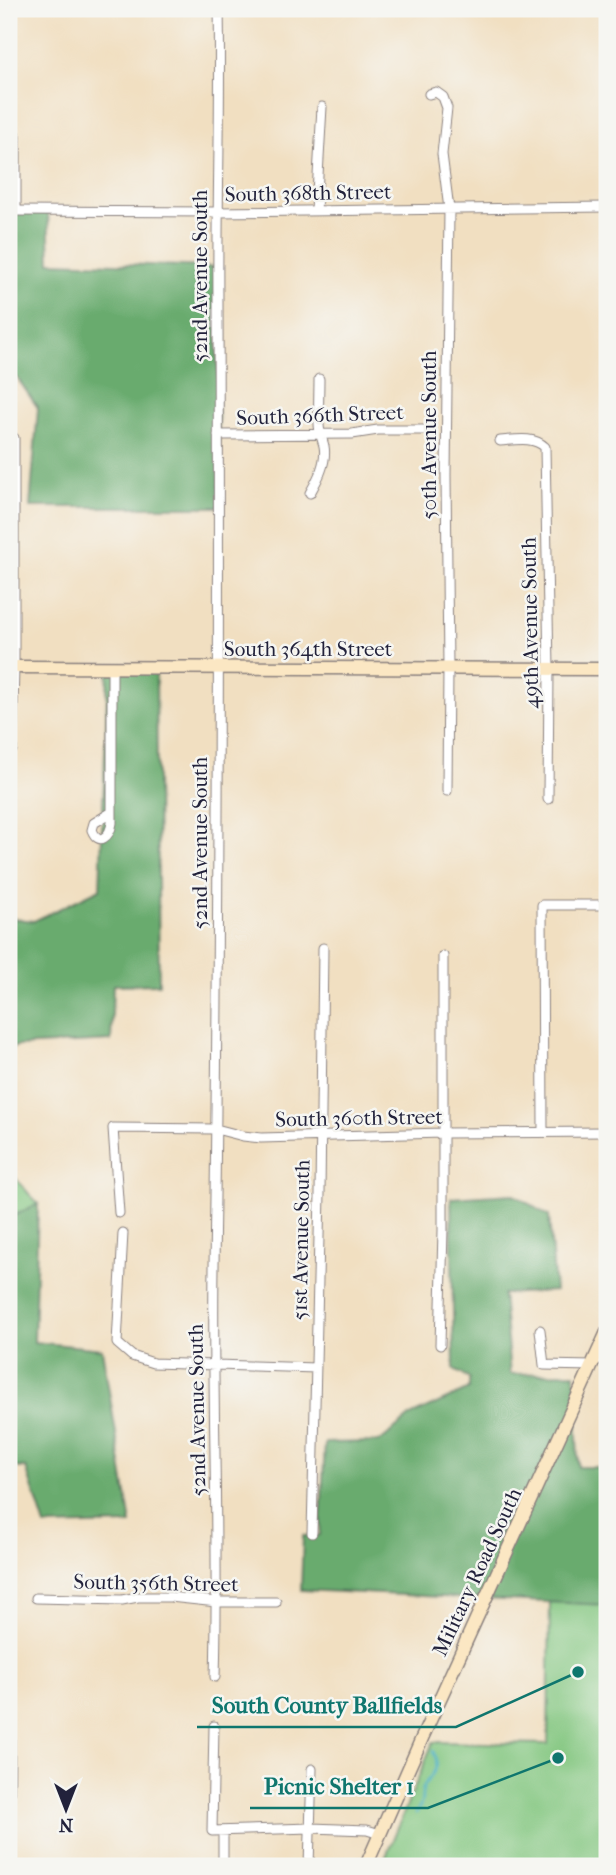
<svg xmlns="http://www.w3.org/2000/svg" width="616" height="1875" font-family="'IM FELL French Canon',serif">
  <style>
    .green { fill: #82c67f; stroke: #52745d; stroke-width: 2 }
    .forest { fill: #69ab6e; stroke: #466654; stroke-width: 2 }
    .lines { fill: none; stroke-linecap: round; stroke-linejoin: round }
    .stream { stroke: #44adc3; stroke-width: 2.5 }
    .street-casing { stroke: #8a807e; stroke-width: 11 }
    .secondary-casing { stroke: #8a807e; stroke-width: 15 }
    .street { stroke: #fff; stroke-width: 9 }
    .secondary { stroke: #fbe7c3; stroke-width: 12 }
    .labels { text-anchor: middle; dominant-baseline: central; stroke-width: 5; stroke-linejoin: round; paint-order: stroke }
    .street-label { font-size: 21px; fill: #22223b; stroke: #f6f6f2 }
    .leader { fill: none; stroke: #0f766e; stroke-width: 2.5 }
    .callout-dot { fill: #0f766e; stroke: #f6f6f2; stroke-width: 2.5 }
    .callout-label { font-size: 23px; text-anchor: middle; font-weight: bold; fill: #0f766e; stroke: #f6f6f2; stroke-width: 5; stroke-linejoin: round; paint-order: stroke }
  </style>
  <rect width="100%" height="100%" fill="#f6f6f2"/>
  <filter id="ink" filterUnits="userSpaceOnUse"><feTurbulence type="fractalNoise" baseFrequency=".0143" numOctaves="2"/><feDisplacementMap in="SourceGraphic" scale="14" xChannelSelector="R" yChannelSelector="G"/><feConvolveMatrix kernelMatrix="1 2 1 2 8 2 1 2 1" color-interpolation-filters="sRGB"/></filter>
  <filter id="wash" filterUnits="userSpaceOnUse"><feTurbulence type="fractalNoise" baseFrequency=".00686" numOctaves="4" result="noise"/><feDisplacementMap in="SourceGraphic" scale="28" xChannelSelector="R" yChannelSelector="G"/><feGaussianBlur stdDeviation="1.57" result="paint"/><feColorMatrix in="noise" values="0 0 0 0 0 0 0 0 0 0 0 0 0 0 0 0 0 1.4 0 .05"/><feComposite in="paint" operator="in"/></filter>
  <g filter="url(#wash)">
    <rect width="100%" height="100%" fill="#f1dfc1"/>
    <!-- green -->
    <path class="green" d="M9,1171L38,1204L9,1218Z
      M550,1601L607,1602V1866H382L433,1742L548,1744Z"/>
    <!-- forest -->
    <path class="forest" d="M9,211H48L50,262L217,267L219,507H30L38,408L9,366Z
      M108,669H156L159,984L113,985L111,1041L17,1046L9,1049V918L34,921L100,889Z
      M513,1194L549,1216L555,1291L503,1294L510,1374L575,1373L578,1467H607V1605L301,1590L303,1536L320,1535L325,1443L379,1442L412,1415L469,1389V1378L454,1370L451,1198Z
      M38,1204L34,1342L102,1349L131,1524L45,1526L26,1468L9,1467V1218Z"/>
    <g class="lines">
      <!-- stream -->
      <path class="stream" d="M416,1813C426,1799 419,1796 424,1786C432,1771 442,1771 433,1751"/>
    </g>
  </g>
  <g filter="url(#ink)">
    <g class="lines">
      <!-- street casing -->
      <g class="street-casing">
        <path id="street" d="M429,94L436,92L443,97L447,108L442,154L449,209L446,475L448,668L447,791
          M16,136V211
          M316,210L322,107
          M9,211L217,212L607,207
          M218,435L352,434L378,430H423
          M500,441C516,440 533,436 545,447L549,669L548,799
          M310,493C318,479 327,462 324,446C322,438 319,432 319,424C318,409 319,394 319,379
          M12,750L14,667V438
          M112,812L94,823L92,830C99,847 110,836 112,823V669
          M543,1132L542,905H607
          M119,1213L113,1128L216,1129L243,1136L261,1138L443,1133L607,1132
          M123,1233L117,1343L132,1356L153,1363L316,1368
          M540,1330L544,1365L592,1366
          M440,1345L443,1230V956
          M596,1358L607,1361
          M312,1533L320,1194L323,948
          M36,1598L122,1600L138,1597H170L217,1602H276
          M215,1677C219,1540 212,1404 214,1267C219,945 219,624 218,302C217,204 221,106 219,9
          M214,1726L212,1831L311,1828L367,1830L380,1834
          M223,1831V1866
          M9,1866L10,1732
          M309,1866L312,1769"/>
      </g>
      <!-- secondary casing -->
      <g class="secondary-casing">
        <path id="secondary" d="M9,667L607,669
          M366,1866L422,1738L607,1332"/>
      </g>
      <!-- street -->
      <use href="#street" class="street"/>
      <!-- secondary -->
      <use href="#secondary" class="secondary"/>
    </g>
  </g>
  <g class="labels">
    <!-- street labels -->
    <g class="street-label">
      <text transform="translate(308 193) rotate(-1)">South 368th Street</text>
      <text transform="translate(200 276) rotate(-90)">52nd Avenue South</text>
      <text transform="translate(320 415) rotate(-2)">South 366th Street</text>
      <text transform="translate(429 435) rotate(-90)">50th Avenue South</text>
      <text transform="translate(530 623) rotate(-91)">49th Avenue South</text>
      <text x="308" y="649">South 364th Street</text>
      <text transform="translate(200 843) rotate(-90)">52nd Avenue South</text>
      <text transform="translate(359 1118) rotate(-1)">South 360th Street</text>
      <text transform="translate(301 1240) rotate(-89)">51st Avenue South</text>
      <text transform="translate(197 1410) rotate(-91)">52nd Avenue South</text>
      <text transform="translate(477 1572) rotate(-65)">Military Road South</text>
      <text transform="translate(156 1583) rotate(1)">South 356th Street</text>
    </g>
  </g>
  <!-- callouts -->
  <path class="leader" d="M578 1672L456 1727H197M558 1758L428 1808H250"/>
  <g class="callout-dot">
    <circle cx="578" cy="1672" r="7"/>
    <circle cx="558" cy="1758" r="7"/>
  </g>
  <g class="callout-label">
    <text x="327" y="1713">South County Ballfields</text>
    <text x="339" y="1794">Picnic Shelter 1</text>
  </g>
  <!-- margin -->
  <rect width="616" height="1875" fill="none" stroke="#f6f6f2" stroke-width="35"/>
  <!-- north arrow -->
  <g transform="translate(66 1809) rotate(180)" stroke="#f6f6f2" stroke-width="5" paint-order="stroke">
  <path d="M0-5L12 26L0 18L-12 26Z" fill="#22223b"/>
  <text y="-10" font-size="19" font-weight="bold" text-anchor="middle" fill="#22223b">N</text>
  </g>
</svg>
